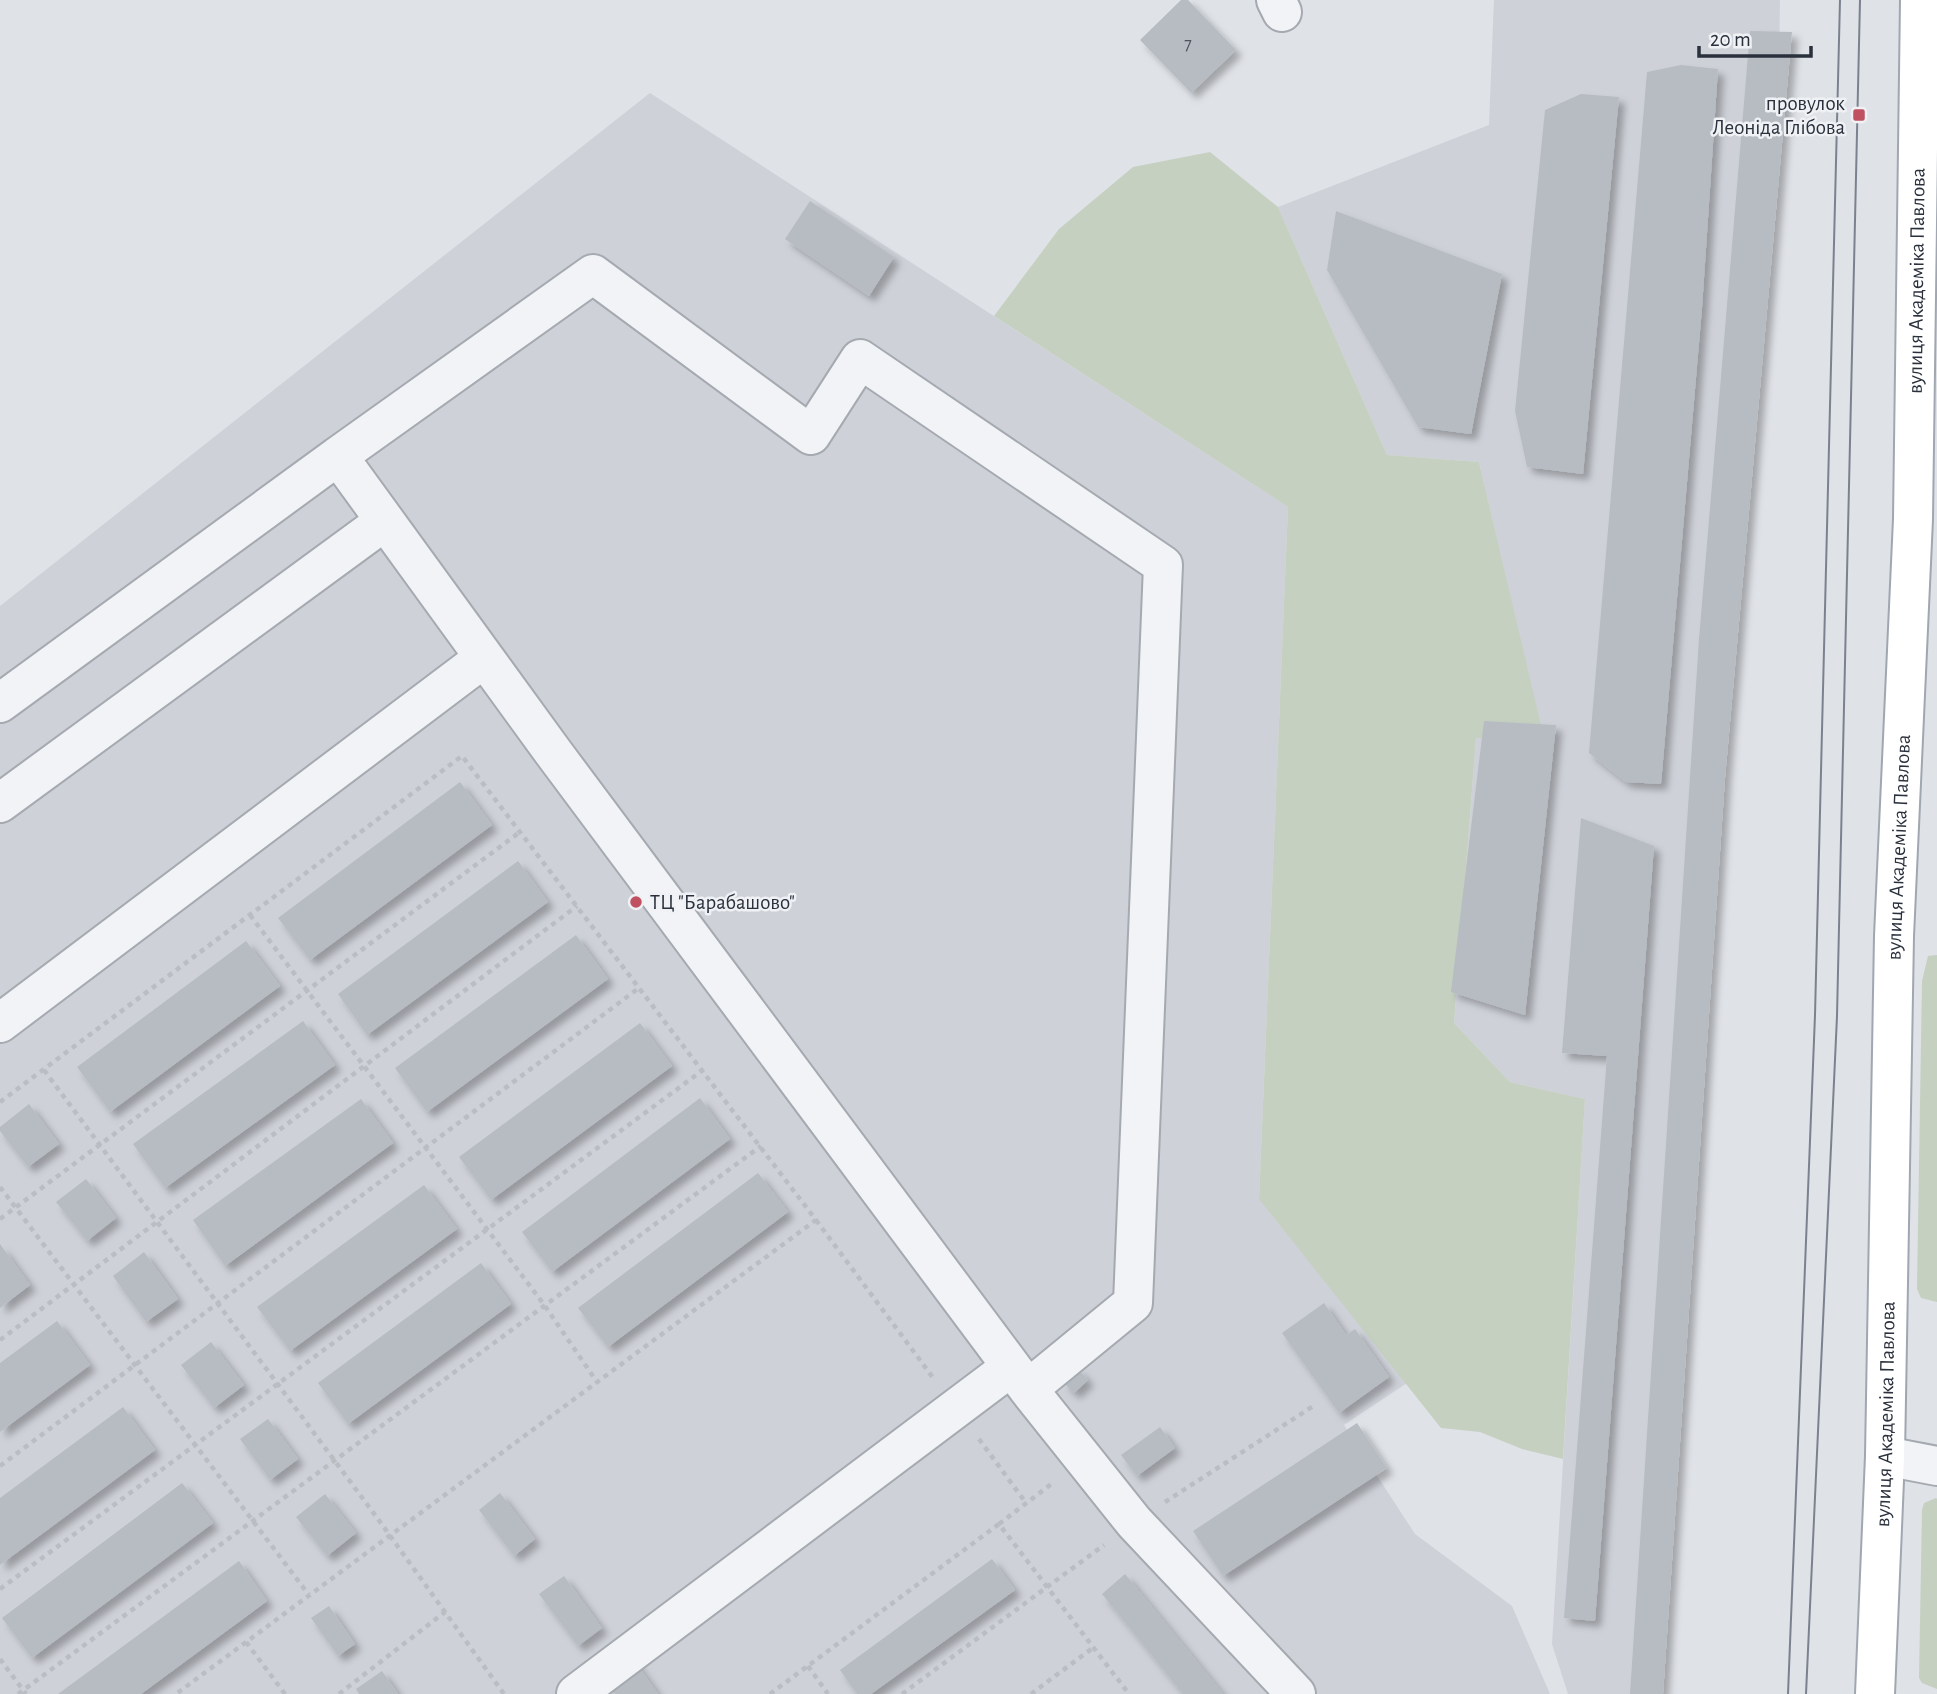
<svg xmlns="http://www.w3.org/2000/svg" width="1937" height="1694" font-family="'Alegreya Sans',sans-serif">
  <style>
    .built { fill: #ced1d8 }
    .green { fill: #c5d0c1 }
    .building { fill: #b7bcc3; filter: url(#shadow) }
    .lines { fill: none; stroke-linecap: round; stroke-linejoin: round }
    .minor-casing { stroke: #a5a9b0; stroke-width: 42 }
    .major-casing { stroke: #a0a7b1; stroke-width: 42 }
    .path { stroke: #babdc2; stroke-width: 4.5; stroke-dasharray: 5 5; stroke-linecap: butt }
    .minor { stroke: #f2f3f6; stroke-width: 38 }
    .major { stroke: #fff; stroke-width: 38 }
    .tram { stroke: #7b828f; stroke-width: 2 }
    .poi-dot { fill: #bf5161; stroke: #eff1f5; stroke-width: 2.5 }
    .labels { text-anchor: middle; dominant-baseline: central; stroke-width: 5; stroke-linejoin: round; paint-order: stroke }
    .number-label { font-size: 18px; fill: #4d545e }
    .poi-label { font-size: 21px; fill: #2a313c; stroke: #eff1f5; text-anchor: end }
    .street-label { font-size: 21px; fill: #2a313c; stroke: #eff1f5 }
  </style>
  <defs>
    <filter id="shadow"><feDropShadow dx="6" dy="6" stdDeviation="3.5" flood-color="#0004"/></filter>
  </defs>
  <rect width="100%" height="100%" fill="#dfe2e7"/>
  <!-- built -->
  <path class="built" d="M1494,0H1780L1779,59L1723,773L1660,1694H1568L1552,1644L1585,1099L1510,1082L1454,1023L1476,738L1544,741L1479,462L1387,455L1278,207L1489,125Z
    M650,93L1288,507L1259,1198L1407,1383L1344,1425L1415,1534L1512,1606L1550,1694H0V606Z"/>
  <!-- green -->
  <path class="green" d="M1210,152L1278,207L1387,455L1479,462L1545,742L1476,738L1454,1023L1510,1082L1585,1099L1563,1459L1522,1449L1480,1432L1441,1428L1259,1199L1288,507L994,316L1059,229L1133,167Z
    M1937,955V1302L1921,1298L1917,1289L1922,981L1928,956Z
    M1936,1498L1937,1499V1689L1922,1683L1919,1678L1922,1510L1924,1503Z"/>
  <!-- building -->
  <path class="building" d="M1181,0H1188L1236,50L1191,93L1140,40Z
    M1750,31L1792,32L1725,778L1663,1694H1630L1699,639Z
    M1681,65L1718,69L1702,308L1661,784L1626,782L1589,753L1647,72Z
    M1581,94L1619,97L1583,474L1527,467L1515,411L1545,110Z
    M810,201L894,257L869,296L785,239Z
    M1336,211L1502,274L1471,434L1418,427L1327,270Z
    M1484,721L1556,725L1525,1015L1451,992Z
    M460,782L492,825L310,960L278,918Z
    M1581,818L1654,846L1595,1621L1564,1618L1607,1056L1562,1053Z
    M518,861L548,902L367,1035L338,994Z
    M576,935L608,979L427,1112L395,1068Z
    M246,941L280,986L110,1112L77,1067Z
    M303,1021L335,1065L165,1188L133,1144Z
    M640,1023L672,1066L491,1200L459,1157Z
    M700,1098L730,1139L552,1272L522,1232Z
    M361,1099L393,1143L225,1266L193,1220Z
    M29,1104L59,1144L28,1167L0,1131V1127Z
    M758,1173L788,1212L608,1347L578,1308Z
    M86,1179L116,1218L87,1241L56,1202Z
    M424,1185L457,1229L290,1351L257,1307Z
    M0,1244L30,1285L0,1308Z
    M144,1252L178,1299L146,1322L113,1276Z
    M481,1263L511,1304L348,1424L318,1383Z
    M1324,1303L1346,1335L1355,1329L1389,1377L1339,1413L1282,1333Z
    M57,1321L90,1365L0,1432V1363Z
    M211,1342L244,1385L214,1408L181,1365Z
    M1077,1368L1088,1380L1074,1393L1063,1382Z
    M123,1407L155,1450L0,1565V1498Z
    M268,1419L298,1459L270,1480L240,1439Z
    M1357,1423L1387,1468L1223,1576L1193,1531Z
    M1160,1427L1175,1448L1137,1476L1121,1455Z
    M182,1483L213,1523L32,1658L2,1618Z
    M500,1493L535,1539L514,1556L479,1510Z
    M325,1494L356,1533L327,1556L296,1517Z
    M992,1559L1015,1590L871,1694H857L840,1670Z
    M239,1561L267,1601L141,1694H58Z
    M1125,1574L1223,1694H1183L1102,1594Z
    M564,1576L602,1628L578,1646L539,1594Z
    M329,1606L355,1644L338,1656L311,1618Z
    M633,1659L658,1694H615L605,1680Z
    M382,1671L398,1694H359L356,1689Z"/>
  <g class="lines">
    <!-- minor casing -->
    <g class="minor-casing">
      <path id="minor" d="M1276,0L1282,12
        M338,456L593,274L811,435L860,359L1163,565L1133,1303L1028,1389
        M0,703L338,456L553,752L1028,1389L1134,1522L1296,1694
        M0,803L385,521
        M0,1023L484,658
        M1885,1456L1937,1466
        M576,1694L1011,1367"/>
    </g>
    <!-- major casing -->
    <g class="major-casing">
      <g id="major">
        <path id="s1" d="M1875,1694L1885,1456L1894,936L1913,519L1920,0"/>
      </g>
    </g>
    <!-- path -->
    <path class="path" d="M250,915L545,1306L597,1382
      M44,1070L378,1519L504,1694
      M0,1102L462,756L816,1220L176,1694
      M0,1187L309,1595
      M0,1219L520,832
      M816,1220L934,1379
      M0,1340L577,906
      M979,1439L1026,1503
      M0,1466L639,988
      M1165,1502L1315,1405
      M999,1524L1054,1482
      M0,1589L703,1070
      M246,1642L285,1694
      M0,1659L26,1694
      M808,1666L828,1694
      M18,1694L761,1146
      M339,1694L445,1612
      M770,1694L999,1524L1129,1694
      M902,1694L1104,1545
      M1031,1694L1094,1647"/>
    <!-- minor -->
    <use href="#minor" class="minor"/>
    <!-- major -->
    <use href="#major" class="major"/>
    <!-- tram -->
    <path class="tram" d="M1788,1694L1815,1015L1840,0
      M1806,1694L1837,1016L1860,0"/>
  </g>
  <!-- markers -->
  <g class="poi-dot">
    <rect x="1852" y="108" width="14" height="14" rx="3.5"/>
    <circle cx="636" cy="902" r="7"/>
  </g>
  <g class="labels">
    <!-- number labels -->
    <g class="number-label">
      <text x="1188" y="45">7</text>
    </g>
    <!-- poi labels -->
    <g class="poi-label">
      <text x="1845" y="103">провулок<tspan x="1845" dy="24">Леоніда Глібова</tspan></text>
      <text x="650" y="902" text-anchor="start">ТЦ "Барабашово"</text>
    </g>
    <!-- street labels -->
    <g class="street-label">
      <text stroke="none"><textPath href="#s1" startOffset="1414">вулиця Академіка Павлова</textPath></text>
      <text stroke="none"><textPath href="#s1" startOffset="847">вулиця Академіка Павлова</textPath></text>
      <text stroke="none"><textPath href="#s1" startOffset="280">вулиця Академіка Павлова</textPath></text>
    </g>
  </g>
  <!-- scale -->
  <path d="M1699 46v10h112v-10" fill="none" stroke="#2a313c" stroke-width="3.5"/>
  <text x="1710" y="46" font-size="21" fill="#2a313c" stroke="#eff1f5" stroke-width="5" paint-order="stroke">20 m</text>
</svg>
